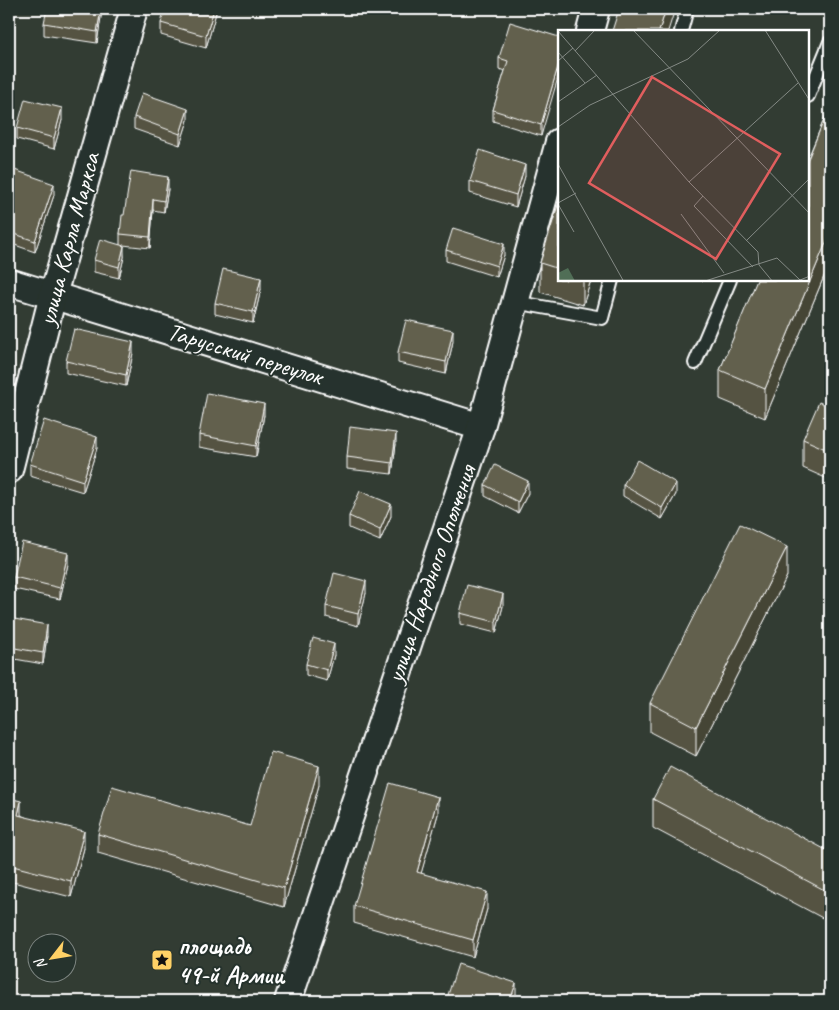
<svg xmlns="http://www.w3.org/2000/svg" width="839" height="1010" viewBox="0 0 839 1010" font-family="Caveat,sans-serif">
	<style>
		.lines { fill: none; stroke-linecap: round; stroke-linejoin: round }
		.lane-casing { stroke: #fff; stroke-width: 16 }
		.street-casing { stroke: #fff; stroke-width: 30 }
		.lane { stroke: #26332d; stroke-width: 12 }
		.street { stroke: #26332d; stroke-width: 26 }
		.wall { fill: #545342; stroke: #fff }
		.shaded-wall { fill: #454436; stroke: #fff }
		.building { fill: #62614d; stroke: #fff }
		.labels { text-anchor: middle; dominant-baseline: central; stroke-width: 4; stroke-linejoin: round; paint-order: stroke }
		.street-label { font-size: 25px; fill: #fff; stroke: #26332d }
		.poi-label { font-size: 25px; font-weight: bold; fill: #fff; stroke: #26332d; text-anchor: start }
		.inset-road { fill: none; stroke: #848a85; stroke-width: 1 }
		.view { fill: #e05e5e; fill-opacity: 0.15; stroke: #e05e5e; stroke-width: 2.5 }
		.inset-edge { fill: none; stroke: #fff; stroke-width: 2.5 }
	</style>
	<rect width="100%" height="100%" fill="#323c33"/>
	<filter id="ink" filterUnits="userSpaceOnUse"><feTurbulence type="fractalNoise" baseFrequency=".02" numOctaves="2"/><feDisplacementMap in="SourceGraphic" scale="10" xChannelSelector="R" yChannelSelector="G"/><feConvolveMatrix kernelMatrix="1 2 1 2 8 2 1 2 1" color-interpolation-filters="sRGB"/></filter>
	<g filter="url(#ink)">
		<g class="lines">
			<g class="lane-casing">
				<g id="lane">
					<path d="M681,31l6,-22"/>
					<path d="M808,96l22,-54"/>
					<path d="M515,302l87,16 10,-38"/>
					<path d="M695,363l35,-83"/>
				</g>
			</g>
			<g class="street-casing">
				<g id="street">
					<path d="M590,31l6,-22"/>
					<path d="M9,282l472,145"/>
					<path d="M9,470l44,-175 81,-286"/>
					<path d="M288,1001l193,-574 78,-285"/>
				</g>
			</g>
			<use href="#lane" class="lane"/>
			<use href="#street" class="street"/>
		</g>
		<g class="wall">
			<path d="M102,9l-5,34 -53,-8v-12z"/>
			<path d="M217,9l-11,39 -45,-13v-12z"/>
			<path d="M559,37l-18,99 -48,-15v-11l12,-39 -6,-2v-11z"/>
			<path d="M830,105v157l-65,156 -45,-19v-29z"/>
			<path d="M134,117l54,3 -8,25 -46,-16z"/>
			<path d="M62,120l-8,29 -37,-10v-11z"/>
			<path d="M9,168l45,27 -19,57 -26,-9z"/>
			<path d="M525,176l-9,31 -46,-14v-12z"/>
			<path d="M168,189l-4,23 -11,-2 -3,38 -27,-3 1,12 -5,21 -25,-6v-12l26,-15v-11l4,-19z"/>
			<path d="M559,202v78h32l-8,25 -43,-13v-29z"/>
			<path d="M446,250l58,5 -7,22 -51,-16z"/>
			<path d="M261,289l-8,34 -38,-9v-11z"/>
			<path d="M453,341l-7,33 -48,-11v-11z"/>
			<path d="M133,353l-7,33 -60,-13v-12z"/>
			<path d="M830,407v73l-27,-12v-29z"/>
			<path d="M264,415l-8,42 -57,-10v-12z"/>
			<path d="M396,444l-4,30 -45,-5v-12z"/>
			<path d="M97,448l-14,44 -53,-16v-12z"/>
			<path d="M485,485l43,8 -10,20 -33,-17z"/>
			<path d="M623,485l53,9 -14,25 -39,-23z"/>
			<path d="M349,516h42l-11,25 -31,-13z"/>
			<path d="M68,564l-8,35 -46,-10v-12z"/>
			<path d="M787,576l-91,180 -46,-24v-29z"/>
			<path d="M366,593l-8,33 -32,-9v-11z"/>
			<path d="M503,606l-7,27 -36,-9v-11z"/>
			<path d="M9,618l38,18 -4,28 -34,-6z"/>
			<path d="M334,655l-7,26 -21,-6v-11z"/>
			<path d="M319,785l-35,122 -186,-54v-19l152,-8z"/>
			<path d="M9,798l12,17 63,33 -13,49 -62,-16z"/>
			<path d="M653,799l177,53v70l-177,-94z"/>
			<path d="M438,814l-17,59 66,36 -14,48 -119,-34v-17z"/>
		</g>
		<g class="shaded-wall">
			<path d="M101,9h1v2l-5,32v-11z"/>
			<path d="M214,9h3l-11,39v-12z"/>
			<path d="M666,9h9l-7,22h-9z"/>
			<path d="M559,63v11l-18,62v-11z"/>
			<path d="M62,108v12l-8,29v-11z"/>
			<path d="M188,109v11l-8,25v-11z"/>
			<path d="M525,165v11l-9,31v-12z"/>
			<path d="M168,177v12l-4,23v-11z"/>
			<path d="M54,184v11l-19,57v-11z"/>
			<path d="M153,199v11l-3,38v-11z"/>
			<path d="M830,233v29l-65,156v-29z"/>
			<path d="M504,244v11l-7,22v-11z"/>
			<path d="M124,246v11l-5,21v-11z"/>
			<path d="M261,278v11l-8,34v-11z"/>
			<path d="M583,280h8l-8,25z"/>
			<path d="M453,330v11l-7,33v-12z"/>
			<path d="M133,342v11l-7,33v-11z"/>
			<path d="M264,404v11l-8,42v-11z"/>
			<path d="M396,433v11l-4,30v-11z"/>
			<path d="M97,437v11l-14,44v-11z"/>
			<path d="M528,481v12l-10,20v-11z"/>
			<path d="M676,483v11l-14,25v-11z"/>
			<path d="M391,504v12l-11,25v-11z"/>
			<path d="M787,547v29l-91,180v-29z"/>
			<path d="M68,553v11l-8,35v-11z"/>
			<path d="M366,581v12l-8,33v-12z"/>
			<path d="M503,594v12l-7,27v-11z"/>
			<path d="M47,625v11l-4,28v-11z"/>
			<path d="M334,644v11l-7,26v-11z"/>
			<path d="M319,766v19l-35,122v-19z"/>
			<path d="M438,797v17l-21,74v-16z"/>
			<path d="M21,801v17l-3,-3z"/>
			<path d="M84,831v17l-13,49v-16z"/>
			<path d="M487,892v17l-14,48v-17z"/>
			<path d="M516,983v18h-6z"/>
		</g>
		<g class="building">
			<path d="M47,9h54l-4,23 -53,-9z"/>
			<path d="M165,9h49l-8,27 -45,-13z"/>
			<path d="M619,9h47l-7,22h-47z"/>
			<path d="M510,22l49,15v26l-18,62 -48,-15 15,-49 -9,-3z"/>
			<path d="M142,93l46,16 -8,25 -46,-17z"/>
			<path d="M25,99l37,9 -8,30 -37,-10z"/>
			<path d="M830,105v128l-65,156 -45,-19 37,-90h51v-121z"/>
			<path d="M480,150l45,15 -9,30 -46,-14z"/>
			<path d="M9,168l45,16 -19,57 -26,-9z"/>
			<path d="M131,171l37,6 -4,24 -11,-2 -3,38 -30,-3 2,-19h2z"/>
			<path d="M559,202v67l-19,-6z"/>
			<path d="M453,228l51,16 -7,22 -51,-16z"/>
			<path d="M100,239l24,7 -5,21 -25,-7z"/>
			<path d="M223,269l38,9 -8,34 -38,-9z"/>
			<path d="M406,320l47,10 -7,32 -48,-10z"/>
			<path d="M74,329l59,13 -7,33 -60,-14z"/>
			<path d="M207,393l57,11 -8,42 -57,-11z"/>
			<path d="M819,402l11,5v44l-27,-12z"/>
			<path d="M44,420l53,17 -14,44 -53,-17z"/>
			<path d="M350,427l46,6 -4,30 -45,-6z"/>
			<path d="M637,460l39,23 -14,25 -39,-23z"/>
			<path d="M495,465l33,16 -10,21 -33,-17z"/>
			<path d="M360,491l31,13 -11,26 -31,-14z"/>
			<path d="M740,524l47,23 -91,180 -46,-24z"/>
			<path d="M22,542l46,11 -8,35 -46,-11z"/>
			<path d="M334,573l32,8 -8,33 -32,-8z"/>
			<path d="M467,585l36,9 -7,28 -36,-9z"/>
			<path d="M9,618l38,7 -4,28 -34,-6z"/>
			<path d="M313,638l21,6 -7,26 -21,-6z"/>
			<path d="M271,752l48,14 -35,122 -186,-54 14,-48 138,40z"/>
			<path d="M670,767l160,85v41l-177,-94z"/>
			<path d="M390,783l48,14 -21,75 70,20 -14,48 -119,-34z"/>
			<path d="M9,798l12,3 -3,14 66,16 -13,50 -62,-16z"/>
			<path d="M458,964l58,19 -6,18h-64z"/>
		</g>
	</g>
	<defs>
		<g id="sight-square" transform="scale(1.125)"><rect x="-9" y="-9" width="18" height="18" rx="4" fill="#ffd166" stroke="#26332d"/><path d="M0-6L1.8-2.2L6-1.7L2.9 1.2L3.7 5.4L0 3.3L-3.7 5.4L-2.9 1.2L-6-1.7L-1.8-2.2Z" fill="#111"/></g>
	</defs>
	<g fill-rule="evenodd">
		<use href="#sight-square" x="162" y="960"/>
	</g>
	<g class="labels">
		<g class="street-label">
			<text transform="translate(69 239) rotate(-75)">улица Карла Маркса</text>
			<text transform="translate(245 354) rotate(17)">Тарусский переулок</text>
			<text transform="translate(431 574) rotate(-71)">улица Народного Ополчения</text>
		</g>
		<g class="poi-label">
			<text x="178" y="946">площадь<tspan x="178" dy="29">49-й Армии</tspan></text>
		</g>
	</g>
	<g transform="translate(558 30)">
		<rect width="251" height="251" fill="#323c33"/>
		<path d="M10,238l7,13h-17v-8z" fill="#506e56"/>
		<path class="inset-road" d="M75,0l177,184M207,0l45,71M0,1l131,151 69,70 1,13 14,17M17,21l20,-21M0,22l27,31M0,31l15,-13M0,72l39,-27M0,97l32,-22 98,-46 32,-29M0,134l66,118M131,152l109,-99M145,166l-9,10 59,61M0,173l18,-10M0,174l16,28M123,184l43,59M188,211l64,-63M144,252l75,-24 23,22 10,-4"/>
		<path class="view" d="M94,47l128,77 -64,105 -127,-76z"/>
		<rect width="251" height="251" class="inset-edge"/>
	</g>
	<rect width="839" height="1010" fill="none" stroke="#26332d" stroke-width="30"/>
	<rect x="15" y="15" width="809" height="980" fill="none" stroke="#fff" stroke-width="2" filter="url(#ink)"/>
	<g transform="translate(52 958) rotate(239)"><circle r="24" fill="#26332d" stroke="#7d8581"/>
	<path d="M0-4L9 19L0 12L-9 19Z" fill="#ffd166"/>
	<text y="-8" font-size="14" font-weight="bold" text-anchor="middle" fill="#ffffff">N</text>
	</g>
</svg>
